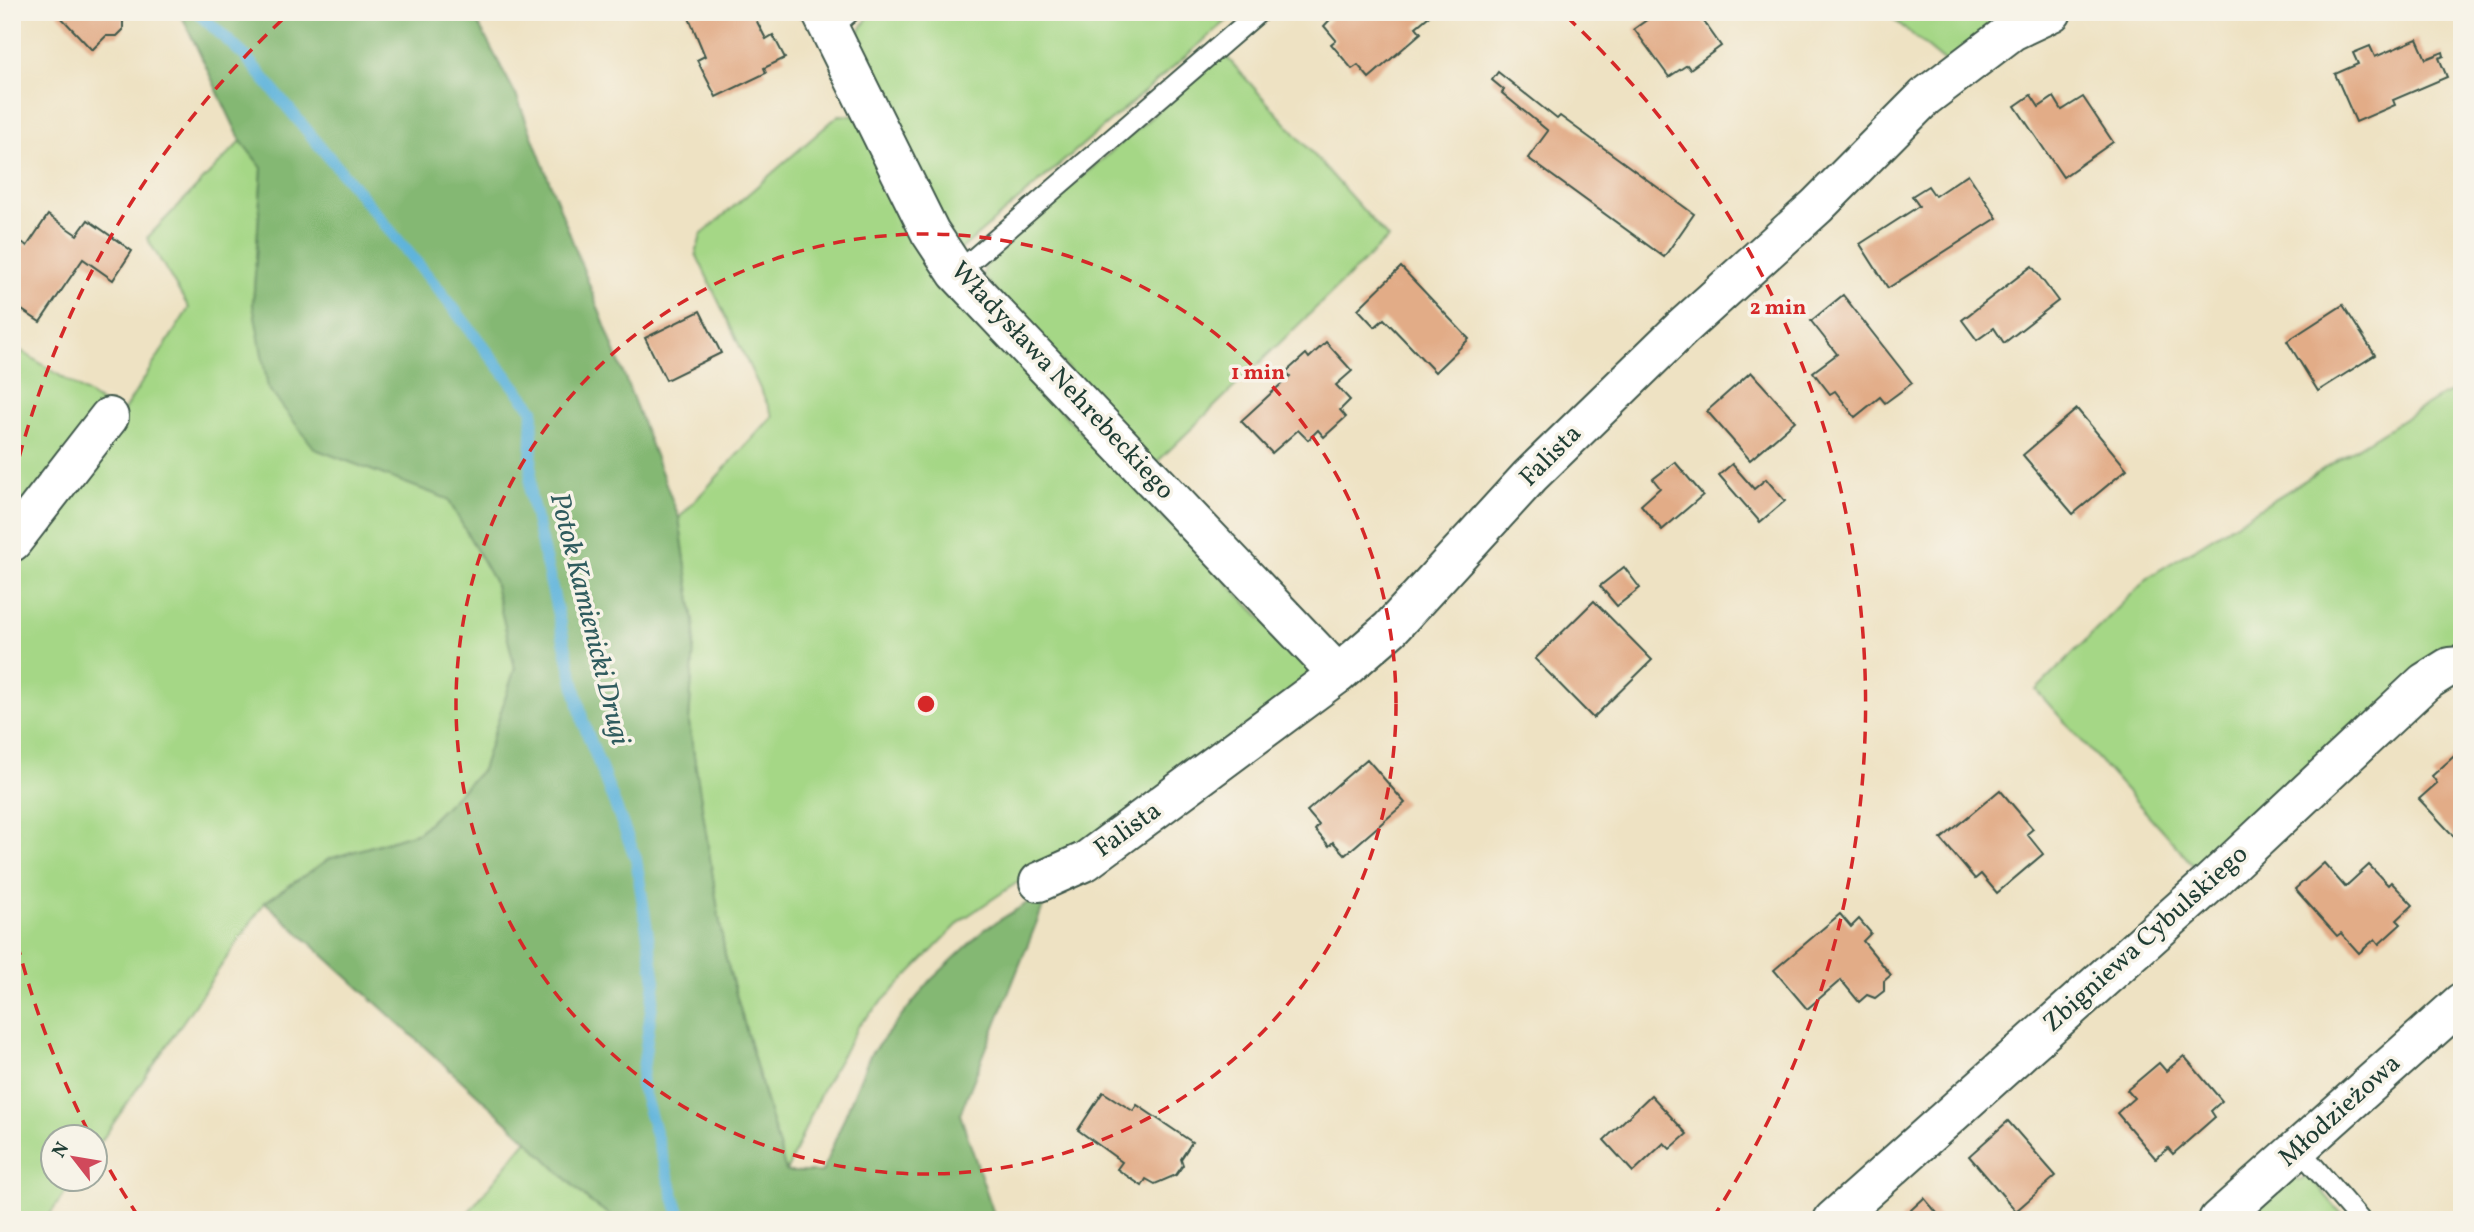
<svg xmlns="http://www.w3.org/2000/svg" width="2474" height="1232" viewBox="0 0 2474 1232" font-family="Vollkorn,serif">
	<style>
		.green { fill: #a5d786; stroke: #628a5d; stroke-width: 2 }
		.forest { fill: #84b873; stroke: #527a54; stroke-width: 2 }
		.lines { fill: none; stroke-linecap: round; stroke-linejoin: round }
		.stream { stroke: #5eb4db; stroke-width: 12 }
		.building { fill: #e2ac87 }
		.service-casing { stroke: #3e5649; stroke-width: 23 }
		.minor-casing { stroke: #3e5649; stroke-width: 42 }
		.service { stroke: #fff; stroke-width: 19 }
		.minor { stroke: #fff; stroke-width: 38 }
		.ring { fill: none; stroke: #d62828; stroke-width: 3.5; stroke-dasharray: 12 9 }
		.labels { text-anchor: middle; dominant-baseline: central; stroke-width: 7; stroke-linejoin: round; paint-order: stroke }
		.street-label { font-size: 26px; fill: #1f3d34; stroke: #f7f3e8 }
		.water-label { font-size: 28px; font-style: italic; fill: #2f5b5e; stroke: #f7f3e8 }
		.centre { fill: #d62828; stroke: #f7f3e8; stroke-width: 3.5 }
		.ring-label { font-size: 21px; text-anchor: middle; font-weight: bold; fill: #d62828; stroke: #f7f3e8; stroke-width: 7; stroke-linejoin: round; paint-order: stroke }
	</style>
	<rect width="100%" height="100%" fill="#f7f3e8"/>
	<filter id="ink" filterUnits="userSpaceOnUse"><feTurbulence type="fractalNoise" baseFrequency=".0143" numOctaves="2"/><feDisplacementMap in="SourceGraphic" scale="14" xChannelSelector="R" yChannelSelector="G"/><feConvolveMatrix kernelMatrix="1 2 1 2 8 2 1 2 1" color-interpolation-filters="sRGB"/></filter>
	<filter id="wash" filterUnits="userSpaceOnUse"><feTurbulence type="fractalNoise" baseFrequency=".00686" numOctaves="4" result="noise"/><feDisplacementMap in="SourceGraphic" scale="28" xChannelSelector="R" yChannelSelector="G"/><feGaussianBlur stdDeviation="1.57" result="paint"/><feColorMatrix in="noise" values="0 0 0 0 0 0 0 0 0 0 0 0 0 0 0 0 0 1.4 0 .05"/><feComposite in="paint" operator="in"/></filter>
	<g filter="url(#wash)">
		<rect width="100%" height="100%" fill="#eee2c3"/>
		<g class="green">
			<path d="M871,12h366l-278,239 -101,-200 1,-19z"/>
			<path d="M1885,12h139l-76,52z"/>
			<path d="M1224,54l164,184 -233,226 -172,-188 4,-17z"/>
			<path d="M839,115l17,1 91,170 138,151 226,232 -4,13 -237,174 -43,20 -64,43 -104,106 -36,63 -37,84 -61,-217 -36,-232 6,-94 -16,-111 94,-102 -77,-162 5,-19z"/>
			<path d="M241,141l21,27 -9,137 62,144 133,50 46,82 21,87 -33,102 -63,62 -90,27 -64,43 -170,248 -1,-12h-42v42h22l-28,40h-34v-663l109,-142 68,-107 -42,-70z"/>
			<path d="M12,345l95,61 -95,124z"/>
			<path d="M2462,388v268l-258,221 -168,-187 114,-114 293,-181z"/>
			<path d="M527,1140l62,61 29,19h-156z"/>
			<path d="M2286,1172l13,9 10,-5 38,44h-113z"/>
		</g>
		<path class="forest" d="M180,12h292l45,85 162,421 16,111 -6,94 36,232 61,217h36l48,-117 61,-75 54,-51 65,-40 -90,225 36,106h-378l-29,-19 -62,-61 -262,-238 64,-43 90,-27 63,-62 33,-102 -21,-87 -46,-82 -133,-50 -47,-61 -15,-83 9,-137 -21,-27z"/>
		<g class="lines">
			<path class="stream" d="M197,12l49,45 190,229 97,124 -3,84 53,228 53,137 19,122 -14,103 40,136"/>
		</g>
		<g id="blocks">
			<g class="building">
				<path d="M60,12h71l-8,8v10l-6,6h-11l-14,14 -34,-36z"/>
				<path d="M752,12l14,27 7,-4 12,23 -21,10 2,5 -50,24 -19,-37 8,-4 -18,-43z"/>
				<path d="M1337,12h97l-18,15 5,6 -52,45 -11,-13 -6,4 -21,-25 5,-4 -12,-14z"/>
				<path d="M1658,12h39l24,34 -31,23 -3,-4 -18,12 -35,-48z"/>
				<path d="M2417,39l9,20 17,-7 1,4 -5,2 8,19 -54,23 2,5 -39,17 -21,-48 23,-10 -5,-11 17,-7 5,11z"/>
				<path d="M1498,72l59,47 3,-3 134,98 -30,43 -136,-99 20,-27 -46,-38 2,-3 -12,-10z"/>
				<path d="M2031,95l8,12 15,-10 8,13 21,-13 30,45 -50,35 -48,-71z"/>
				<path d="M1968,174l29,44 -109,70 -28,-44 59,-38 -7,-10 16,-10 7,10z"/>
				<path d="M48,215l29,20 11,-15 44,31 -19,29 -30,-21 -43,63 -27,-18 4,-5 -5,-3v-38l11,-15 4,3z"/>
				<path d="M2032,266l26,35 -54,42 -10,-15 -17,12 -15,-20z"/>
				<path d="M1401,267l68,72 -34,33 -51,-53 -9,8 -17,-18z"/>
				<path d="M1843,295l69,88 -27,20 -5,-6 -25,20 -20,-26 -5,3 -17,-22 24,-18 -26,-33z"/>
				<path d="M2343,305l32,50 -57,36 -31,-50z"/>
				<path d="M700,311l21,42 -55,27 -21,-42z"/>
				<path d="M1326,342l26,29 -16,14 14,15 -10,10 6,7 -22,20 -6,-7 -10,10 -10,-10 -26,23 -31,-32 49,-45 -4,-4 20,-18 3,4z"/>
				<path d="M1751,372l44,49 -45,39 -43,-49z"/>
				<path d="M2077,409l50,60 -54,45 -50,-59z"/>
				<path d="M1675,462l28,33 -41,35 -21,-25 19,-17 -7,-9z"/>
				<path d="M1732,464l22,25 12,-10 19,22 -25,21 -41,-47z"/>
				<path d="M1624,567l16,21 -23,18 -17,-20z"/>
				<path d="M1594,601l58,59 -59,58 -58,-59z"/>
				<path d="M2462,749v93l-2,1 -41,-44 18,-16 -5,-7z"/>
				<path d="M1367,759l38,44 -60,52 -12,-13 -4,4 -14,-16 4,-5 -12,-14z"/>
				<path d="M2000,790l33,39 -6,5 16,20 -46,39 -16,-19 -6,5 -34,-40z"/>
				<path d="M2324,863l21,24 24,-22 19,20 3,-3 22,23 -16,15 4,4 -22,20 -4,-5 -16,14 -18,-20 -4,3 -42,-47z"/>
				<path d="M1840,914l11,13 8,-8 12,14 -8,8 28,34 -7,6v10l-9,7 -8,-3 -8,7 -18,-22 -34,29 -33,-39z"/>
				<path d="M2184,1056l38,45 -11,10 4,6 -42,37 -5,-6 -12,11 -39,-46 17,-15 -7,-8 32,-27 7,8z"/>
				<path d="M1103,1092l30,19 4,-6 55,37 -11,17 2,6 -7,10 -21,9 -9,-5 -4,7 -25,-17 5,-7 -44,-32z"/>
				<path d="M1651,1095l36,39 -17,15 -6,-6 -31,29 -29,-32z"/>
				<path d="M2008,1121l48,55 -40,35 -47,-55z"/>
				<path d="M1924,1198l19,22h-43z"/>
			</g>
		</g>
	</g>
	<g filter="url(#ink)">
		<use href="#blocks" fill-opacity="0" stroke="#3e5649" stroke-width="2"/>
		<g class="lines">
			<g class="service-casing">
				<g id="service">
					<path d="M830,29l20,-17"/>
					<path d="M957,273l302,-261"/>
					<path d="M2298,1148l62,72"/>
				</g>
			</g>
			<g class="minor-casing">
				<g id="minor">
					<path d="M821,12l109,220 27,41 381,401"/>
					<path d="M12,542l97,-125"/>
					<path d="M1039,882l47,-21 252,-187 52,-45 140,-153 151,-147 136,-123 108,-109 87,-66 40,-19"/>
					<path d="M1833,1220l375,-335 217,-203 24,-15 13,-1"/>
					<path d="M2218,1220l244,-218"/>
				</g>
			</g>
			<use href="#service" class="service"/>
			<use href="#minor" class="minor"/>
		</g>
	</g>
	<g class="ring">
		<circle cx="926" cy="704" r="470"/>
		<path d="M138 1216A940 940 0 0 1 96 1145M88 1131A940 940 0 0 1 14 931M14 477A940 940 0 0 1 285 17M1567 17A940 940 0 0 1 1714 1216"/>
	</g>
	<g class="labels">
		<g class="street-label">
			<text transform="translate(1062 381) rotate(47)">Władysława Nehrebeckiego</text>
			<text transform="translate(1551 456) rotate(-45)">Falista</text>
			<text transform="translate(1128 830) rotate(-36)">Falista</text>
			<text transform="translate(2146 939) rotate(-42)">Zbigniewa Cybulskiego</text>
			<text transform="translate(2340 1111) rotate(-42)">Młodzieżowa</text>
		</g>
		<g class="water-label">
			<text transform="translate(589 619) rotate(76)">Potok Kamienicki Drugi</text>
		</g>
	</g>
	<circle cx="926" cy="704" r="10" class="centre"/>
	<g class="ring-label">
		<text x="1778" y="314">2 min</text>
		<text x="1258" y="379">1 min</text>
	</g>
	<rect width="2474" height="1232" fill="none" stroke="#f7f3e8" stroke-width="42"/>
	<g transform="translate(74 1158) rotate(301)"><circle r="33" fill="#f7f3e8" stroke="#a1aaa0" stroke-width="2"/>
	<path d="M0-5L12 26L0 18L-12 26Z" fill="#d1495b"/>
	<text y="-10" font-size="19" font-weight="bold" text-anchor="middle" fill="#1f3d34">N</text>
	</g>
</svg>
